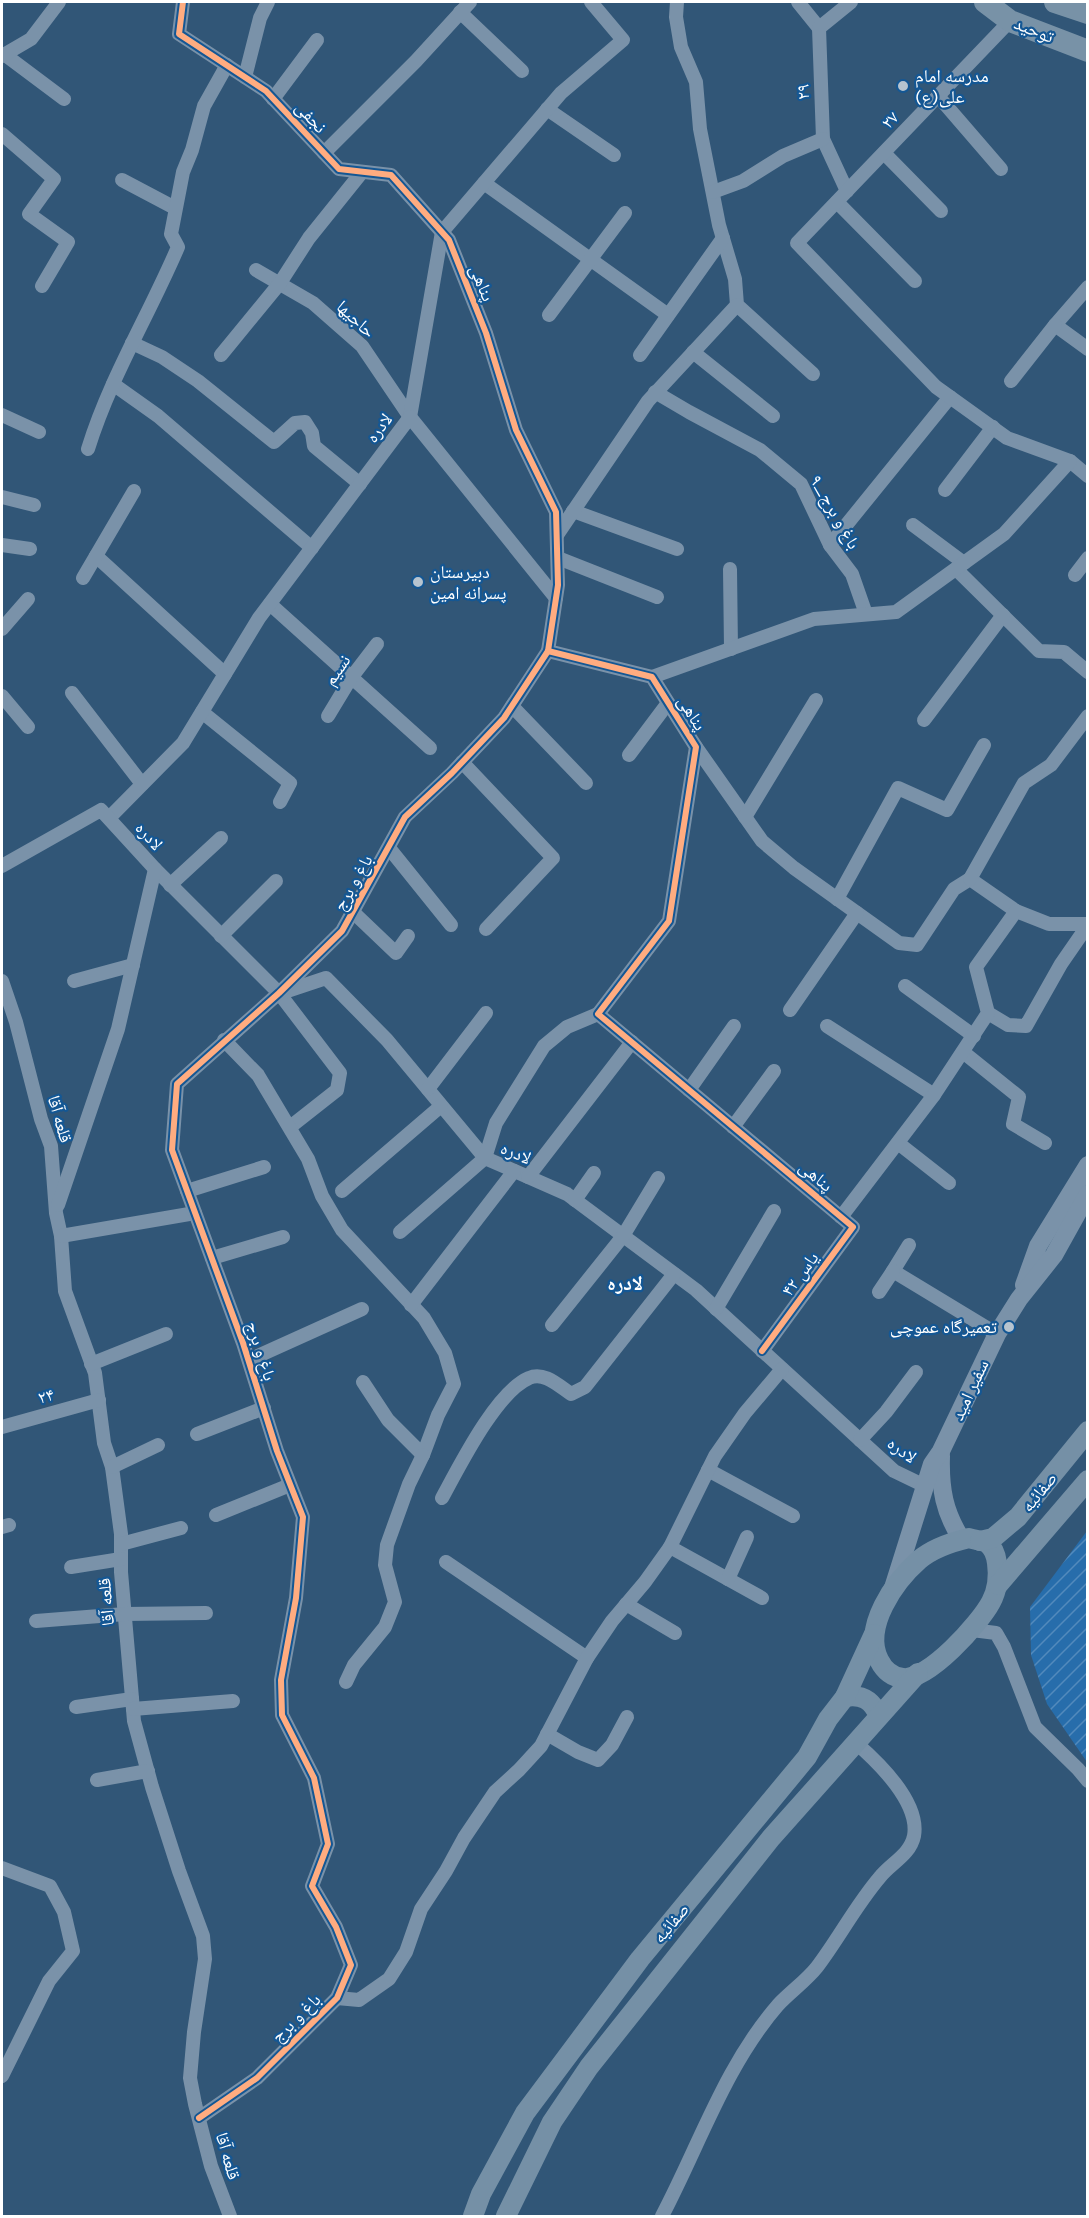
<svg xmlns="http://www.w3.org/2000/svg" width="1089" height="2218" viewBox="0 0 1089 2218" font-family="Karla,'Noto Naskh Arabic',sans-serif">
	<style>
		.garden { fill: url(#garden-furrows) }
		.lines { fill: none; stroke-linecap: round; stroke-linejoin: round }
		.minor { stroke: #7a92a9; stroke-width: 14 }
		.tertiary { stroke: #7a92a9; stroke-width: 18 }
		.secondary { stroke: #7590a6; stroke-width: 20 }
		.primary { stroke: #7892a7; stroke-width: 22 }
		.cycleway-casing { stroke: #145794; stroke-width: 10 }
		.cycleway { stroke: #ffac80; stroke-width: 6 }
		.poi-dot { fill: #b7c4cf; stroke: #145794; stroke-width: 2 }
		.labels { text-anchor: middle; dominant-baseline: central; stroke-width: 4.5; stroke-linejoin: round; paint-order: stroke }
		.street-label { font-size: 18px; fill: #fff; stroke: #145794 }
		.poi-label { font-size: 18px; fill: #fff; stroke: #145794; text-anchor: start }
		.neighbourhood-label { font-size: 20px; font-weight: bold; fill: #fff; stroke: #145794 }
	</style>
	<defs>
		<pattern id="garden-furrows" width="10" height="10" patternUnits="userSpaceOnUse" patternTransform="scale(1.5)"><rect width="10" height="10" fill="#276dab"/><path d="M-1 1l2-2M0 10L10 0M9 11l2-2" fill="none" stroke="#528abc"/></pattern>
	</defs>
	<rect width="100%" height="100%" fill="#315677"/>
	<path class="garden" d="M1087,1531v231l-40,-58 -16,-49 -1,-48z"/>
	<g class="lines">
		<g class="minor">
			<path d="M183,2l-4,32 87,57 73,78 52,6 58,65 37,93 30,97 40,82 2,73 -10,66 104,26 44,70 -27,174 -71,93 255,213 -91,124"/>
			<path d="M677,2l-1,15 5,30 15,35 4,47 19,96 16,54 2,26 76,69"/>
			<path d="M798,2l21,26"/>
			<path d="M460,12l62,59"/>
			<path d="M4,54l60,45"/>
			<path d="M2,56l29,-17 28,-37"/>
			<path d="M245,77l15,-59 8,-16"/>
			<path d="M938,96l63,73"/>
			<path d="M273,99l44,-59"/>
			<path d="M547,109l67,46"/>
			<path d="M2,134l52,45 -25,35 39,28 -26,44"/>
			<path d="M324,153l92,-92 54,-59"/>
			<path d="M884,153l57,58"/>
			<path d="M122,180l53,28"/>
			<path d="M484,183l184,132"/>
			<path d="M847,191l-24,-52 -4,-111 32,-26"/>
			<path d="M713,192l30,-11 40,-25 40,-17"/>
			<path d="M837,202l78,79"/>
			<path d="M442,232l119,-139 62,-53 -32,-38"/>
			<path d="M256,270l57,33 49,43 48,71"/>
			<path d="M1088,287l-33,38 33,24"/>
			<path d="M549,315l76,-102"/>
			<path d="M132,343l30,14 36,24 76,61 21,-19 10,-1 7,11 2,13 46,38"/>
			<path d="M693,352l80,64"/>
			<path d="M221,355l59,-72 29,-45 53,-66"/>
			<path d="M640,355l83,-117"/>
			<path d="M1011,381l44,-56"/>
			<path d="M113,384l45,32 154,132"/>
			<path d="M655,392l34,20 71,38 41,34 29,61 22,29 14,40"/>
			<path d="M2,415l37,17"/>
			<path d="M410,417l32,-185"/>
			<path d="M88,449c22,-71 61,-134 90,-202l-7,-13 12,-62 9,-22 12,-44 23,-41"/>
			<path d="M1070,461l18,15"/>
			<path d="M945,490l48,-63"/>
			<path d="M2,497l32,8"/>
			<path d="M573,511l104,38"/>
			<path d="M913,525l51,38"/>
			<path d="M557,535l91,-134 89,-96"/>
			<path d="M2,545l28,4"/>
			<path d="M830,545l120,-148"/>
			<path d="M96,556l129,118"/>
			<path d="M558,558l99,39"/>
			<path d="M730,569l1,80"/>
			<path d="M956,569l83,82 25,1 24,20"/>
			<path d="M1075,575l13,-17"/>
			<path d="M83,578l51,-87"/>
			<path d="M270,604l160,144"/>
			<path d="M2,629l26,-30"/>
			<path d="M652,677l162,-58 82,-7 108,-78 66,-73 -63,-23 -71,-51 -139,-144 213,-222"/>
			<path d="M72,693l70,91"/>
			<path d="M2,696l26,31"/>
			<path d="M512,706l74,77"/>
			<path d="M202,712l88,71 -10,19"/>
			<path d="M328,716l23,-38 26,-34"/>
			<path d="M924,720l79,-105"/>
			<path d="M696,747l66,94 32,27 105,75 18,2 37,-56 16,-10 46,32"/>
			<path d="M629,755l39,-52"/>
			<path d="M462,762l91,96 -67,71"/>
			<path d="M745,817l71,-117"/>
			<path d="M109,818l74,-75 76,-125 151,-201 146,181"/>
			<path d="M389,848l62,77"/>
			<path d="M2,866l99,-56 54,59 124,124 61,80 -3,17 -47,37"/>
			<path d="M970,879l54,-96 27,-18 37,-49"/>
			<path d="M170,885l51,-47"/>
			<path d="M837,899l61,-111 49,22 37,-65"/>
			<path d="M353,912l43,41 12,-17"/>
			<path d="M221,936l55,-55"/>
			<path d="M2,981l14,41 25,97 10,27 5,67 5,23 4,55 30,82 9,70 8,24 9,67v38l13,149 18,66 27,84 24,65 2,23 -11,73 -4,46 5,26 16,62 19,50"/>
			<path d="M74,981l59,-16"/>
			<path d="M905,986l69,50"/>
			<path d="M284,992l42,-14 61,62 98,118 82,36 129,96 198,181 31,15"/>
			<path d="M790,1010l67,-97"/>
			<path d="M988,1013l20,12 18,1 35,-62 27,-39"/>
			<path d="M827,1026l107,69"/>
			<path d="M224,1040l34,35 50,84 14,37 20,34 82,88 21,35 9,31 -16,31 -15,40 -35,-35 -25,-38"/>
			<path d="M963,1052l56,45 -6,27 32,19"/>
			<path d="M428,1089l58,-76"/>
			<path d="M689,1090l45,-64"/>
			<path d="M733,1127l41,-56"/>
			<path d="M898,1143l51,40"/>
			<path d="M528,1177l104,-135"/>
			<path d="M187,1191l77,-24"/>
			<path d="M342,1191l99,-85"/>
			<path d="M575,1200l19,-27"/>
			<path d="M58,1205l60,-176 37,-160"/>
			<path d="M841,1217l93,-122 54,-82 -12,-46 40,-56 33,13h39"/>
			<path d="M400,1232l85,-74 11,-35 48,-77 23,-19 31,-13"/>
			<path d="M61,1236l134,-23"/>
			<path d="M909,1245l-16,26 104,63"/>
			<path d="M212,1258l71,-21"/>
			<path d="M879,1292l14,-21"/>
			<path d="M411,1305l103,-134"/>
			<path d="M716,1309l58,-98"/>
			<path d="M552,1325l71,-89 35,-58"/>
			<path d="M249,1360l113,-51"/>
			<path d="M91,1364l75,-30"/>
			<path d="M2,1427l97,-27"/>
			<path d="M197,1434l67,-26"/>
			<path d="M860,1440l26,-28 30,-40"/>
			<path d="M112,1467l46,-22"/>
			<path d="M708,1470l85,46"/>
			<path d="M442,1498c17,-31 54,-106 87,-120 15,-7 30,8 42,16l14,-7 89,-113"/>
			<path d="M216,1515l74,-30"/>
			<path d="M2,1527l7,-2"/>
			<path d="M121,1544l60,-16"/>
			<path d="M670,1547l92,51"/>
			<path d="M446,1562l141,96"/>
			<path d="M71,1567l50,-8"/>
			<path d="M728,1579l19,-42"/>
			<path d="M626,1604l49,29"/>
			<path d="M36,1621l89,-7 81,-1"/>
			<path d="M972,1630l24,3 8,14 31,80 43,42 10,12"/>
			<path d="M346,1682l8,-17 31,-38 10,-25 -10,-37 2,-20 22,-61 14,-29"/>
			<path d="M76,1707l56,-8"/>
			<path d="M133,1709l100,-8"/>
			<path d="M547,1734l31,18 20,8 14,-15 15,-28"/>
			<path d="M97,1780l51,-9"/>
			<path d="M2,1868l48,18 14,26 9,39 -24,30 -47,95"/>
			<path d="M337,1998l22,2 30,-21 17,-27 15,-43 25,-38 18,-33 31,-46 24,-22 22,-24 46,-88 25,-37 33,-39 25,-35 45,-91 30,-43 37,-44"/>
			<path d="M199,2118l58,-40 80,-80 14,-33 -15,-38 -24,-41 16,-42 -14,-66 -32,-63 -1,-35 15,-82 7,-81 -26,-66 -34,-108 -71,-193 5,-66 102,-91 63,-62 63,-114 47,-44 52,-55 44,-67"/>
			<path d="M662,2216c37,-70 63,-150 116,-211 12,-13 28,-24 39,-38 22,-29 39,-62 63,-90 11,-14 30,-22 34,-41 6,-33 -35,-73 -58,-93"/>
		</g>
		<g class="tertiary">
			<path d="M1024,1285l14,-39 50,-81"/>
			<path d="M941,1456c-1,33 3,56 21,84"/>
			<path d="M893,1588l39,-124 9,-13 56,-117 22,-35 35,-44 34,-61"/>
		</g>
		<g class="secondary">
			<path d="M969,1538c5,2 13,2 18,5 7,5 9,12 10,20 2,14 1,26 -6,39 -11,21 -63,79 -88,76 -12,-1 -19,-8 -24,-18 -17,-33 16,-79 40,-100 14,-12 33,-18 50,-22z"/>
			<path d="M980,1541l13,-3 25,-21 70,-86"/>
			<path d="M998,1585l90,-105"/>
			<path d="M845,1697c17,-3 27,3 34,19"/>
			<path d="M473,2216l8,-22 44,-81 115,-154 167,-202 21,-38 17,-22 29,-63"/>
			<path d="M506,2216l46,-94 37,-55 182,-229 147,-165"/>
		</g>
		<g class="primary">
			<path d="M985,2l25,19 78,30"/>
			<path d="M1055,2l33,11"/>
		</g>
		<g class="cycleway-casing">
			<g id="cycleway">
				<path d="M183,2l-4,32 87,57 73,78 52,6 58,65 37,93 30,97 40,82 2,73 -10,66 104,26 44,70 -27,174 -71,93 255,213 -91,124"/>
				<path d="M199,2118l58,-40 80,-80 14,-33 -15,-38 -24,-41 16,-42 -14,-66 -32,-63 -1,-35 15,-82 7,-81 -26,-66 -34,-108 -71,-193 5,-66 102,-91 63,-62 63,-114 47,-44 52,-55 44,-67"/>
			</g>
		</g>
		<use href="#cycleway" class="cycleway"/>
	</g>
	<g class="poi-dot">
		<circle cx="903" cy="86" r="6"/>
		<circle cx="418" cy="582" r="6"/>
		<circle cx="1009" cy="1327" r="6"/>
	</g>
	<g class="labels">
		<g class="street-label">
			<text transform="translate(1034 30) rotate(22)">توحید</text>
			<text transform="translate(803 92) rotate(-92)">۲۹</text>
			<text transform="translate(311 117) rotate(47)">نجفی</text>
			<text transform="translate(890 120) rotate(-46)">۲۷</text>
			<text transform="translate(482 283) rotate(68)">پناهی</text>
			<text transform="translate(356 319) rotate(43)">حاجیها</text>
			<text transform="translate(379 428) rotate(-53)">لادره</text>
			<text transform="translate(835 512) rotate(60)">۹_باغ و برج</text>
			<text transform="translate(337 670) rotate(-55)">نسیم</text>
			<text transform="translate(692 713) rotate(58)">پناهی</text>
			<text transform="translate(149 836) rotate(48)">لادره</text>
			<text transform="translate(353 883) rotate(-61)">باغ و برج</text>
			<text transform="translate(60 1119) rotate(74)">قلعه آقا</text>
			<text transform="translate(516 1153) rotate(23)">لادره</text>
			<text transform="translate(816 1176) rotate(40)">پناهی</text>
			<text transform="translate(800 1274) rotate(-54)">یاس ۴۲</text>
			<text transform="translate(261 1351) rotate(72)">باغ و برج</text>
			<text transform="translate(970 1390) rotate(-65)">سفیر امید</text>
			<text transform="translate(46 1396) rotate(-15)">۲۴</text>
			<text transform="translate(902 1450) rotate(36)">لادره</text>
			<text transform="translate(1039 1492) rotate(-51)">صفائیه</text>
			<text transform="translate(106 1602) rotate(-95)">قلعه آقا</text>
			<text transform="translate(671 1923) rotate(-50)">صفائیه</text>
			<text transform="translate(296 2018) rotate(-45)">باغ و برج</text>
			<text transform="translate(228 2156) rotate(74)">قلعه آقا</text>
		</g>
		<g class="poi-label">
			<text x="915" y="76">مدرسه امام<tspan x="915" dy="21">علی(ع)</tspan></text>
			<text x="430" y="572">دبیرستان<tspan x="430" dy="21">پسرانه امین</tspan></text>
			<text x="997" y="1327" text-anchor="end">تعمیرگاه عموچی</text>
		</g>
		<g class="neighbourhood-label">
			<text x="625" y="1283">لادره</text>
		</g>
	</g>
	<rect width="1089" height="2218" fill="none" stroke="#ffffff" stroke-width="6"/>
</svg>
